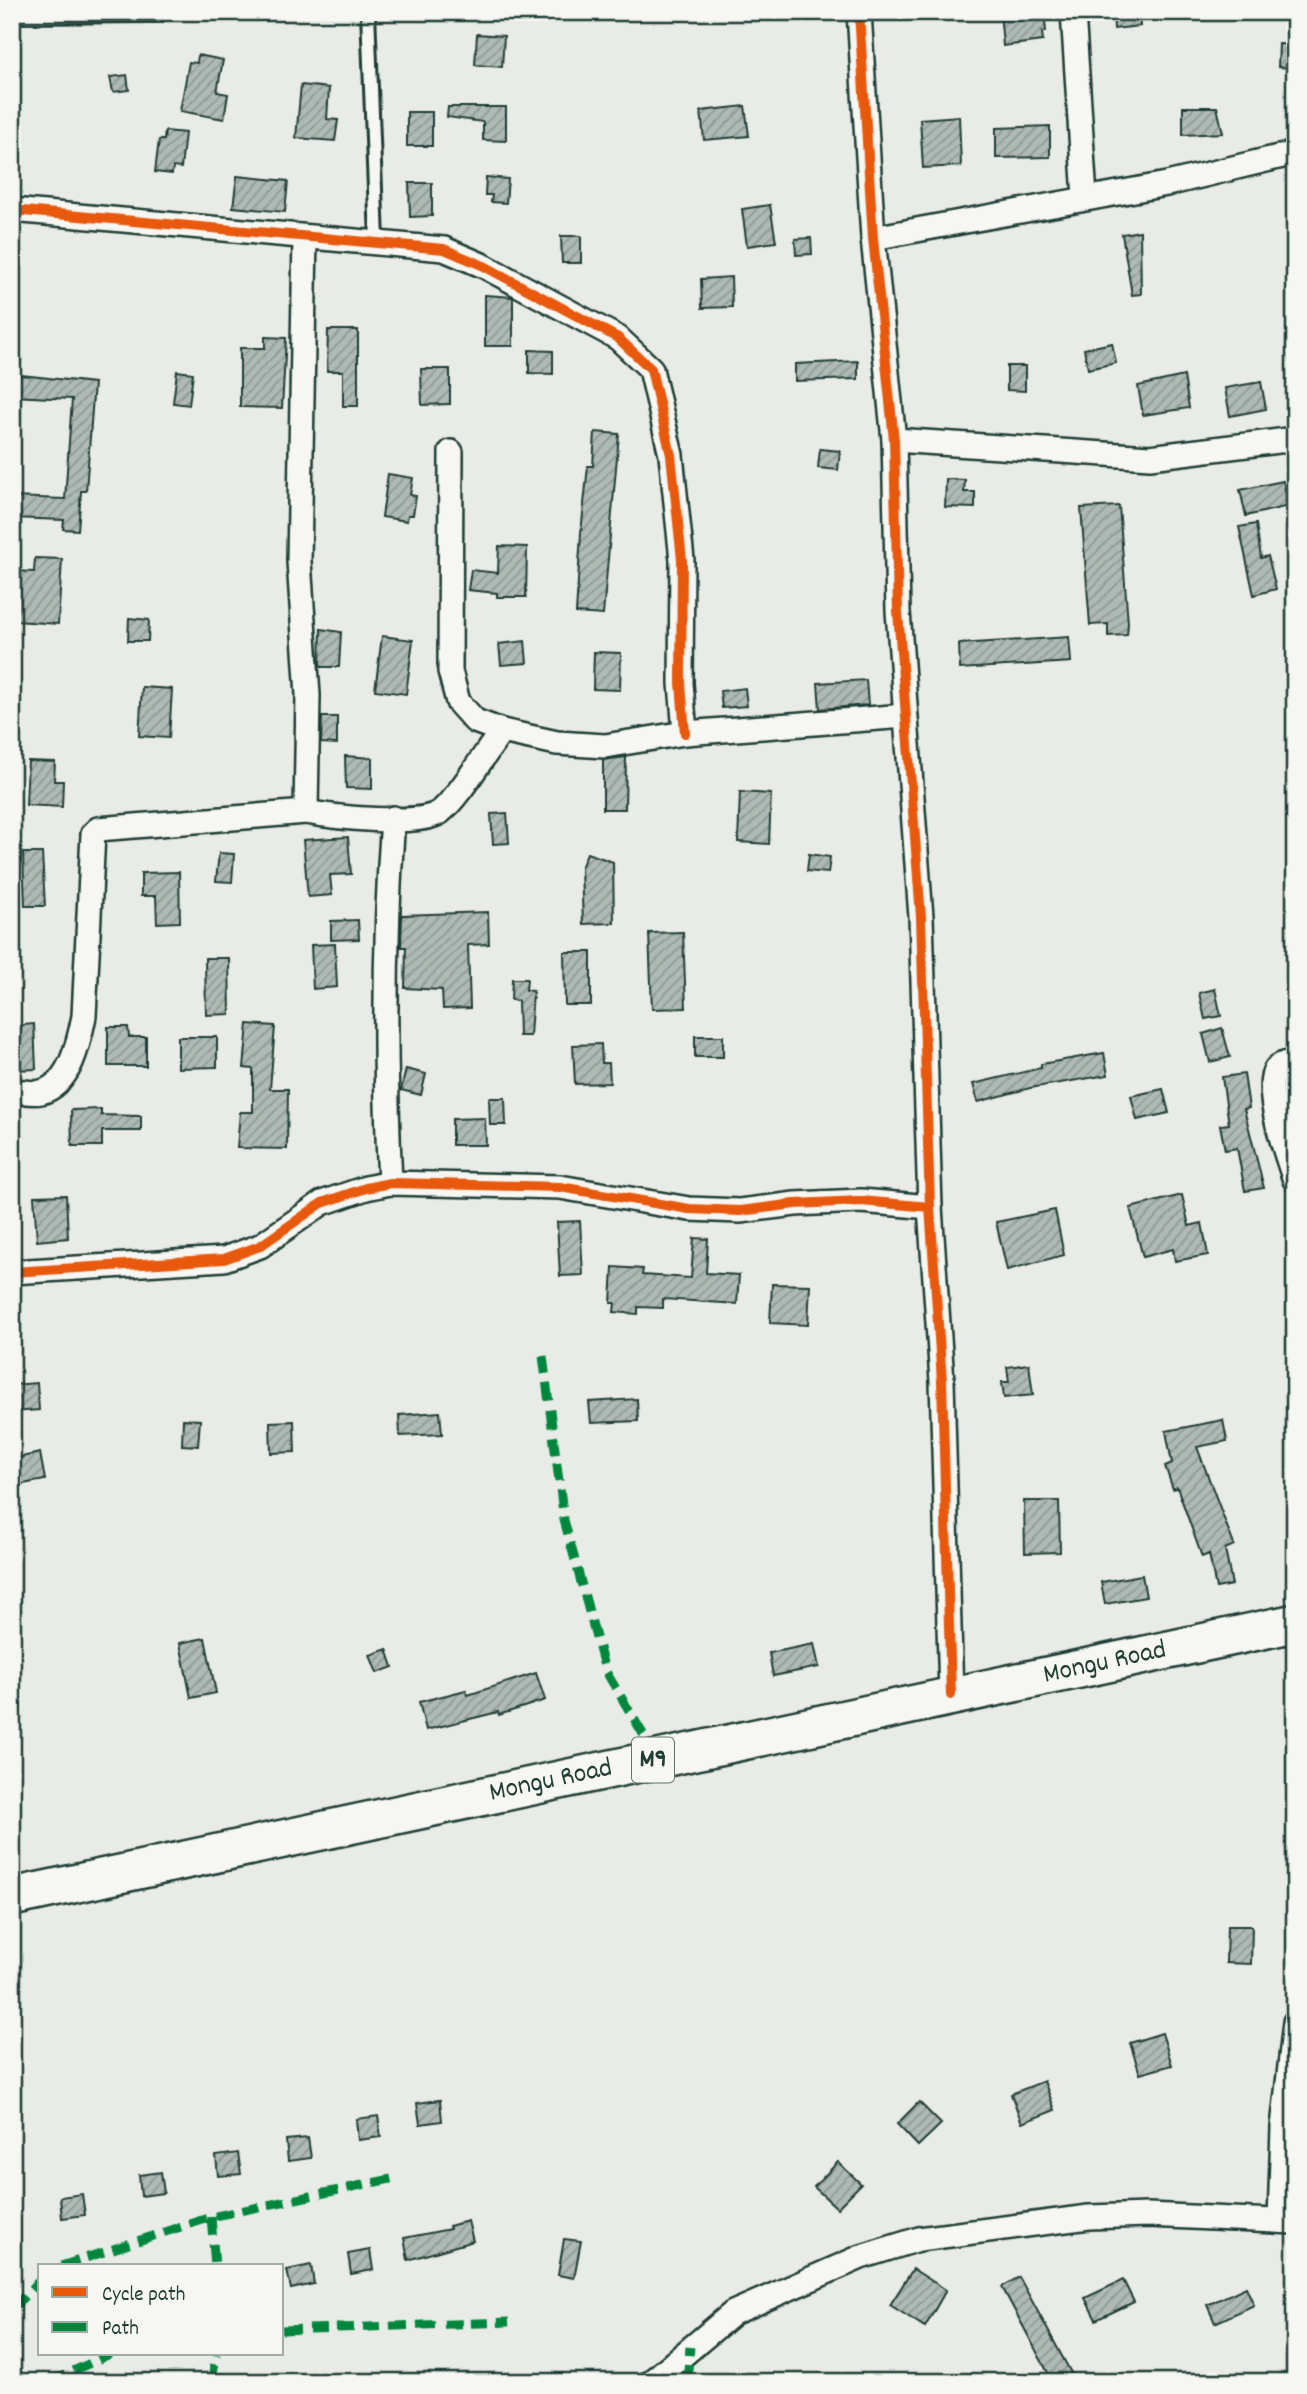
<svg xmlns="http://www.w3.org/2000/svg" width="1307" height="2394" viewBox="0 0 1307 2394" font-family="Dekko,sans-serif">
	<style>
		.building { fill: url(#building-hatch); stroke: #1f3d34; stroke-width: 2 }
		.lines { fill: none; stroke-linecap: round; stroke-linejoin: round }
		.service-casing { stroke: #1f3d34; stroke-width: 18 }
		.minor-casing { stroke: #1f3d34; stroke-width: 28 }
		.primary-casing { stroke: #1f3d34; stroke-width: 42 }
		.service { stroke: #f6f6f2; stroke-width: 12 }
		.minor { stroke: #f6f6f2; stroke-width: 23 }
		.primary { stroke: #f6f6f2; stroke-width: 37 }
		.quiet { stroke: #00873e; stroke-width: 9; stroke-dasharray: 18 9; stroke-linecap: butt }
		.cycleway-casing { stroke: #f6f6f2; stroke-width: 15 }
		.cycleway { stroke: #e8590c; stroke-width: 10 }
		.labels { text-anchor: middle; dominant-baseline: central; stroke-width: 6; stroke-linejoin: round; paint-order: stroke }
		.shield { fill: #f6f6f2; stroke: #60746d; stroke-width: 2 }
		.shield-label { font-size: 26px; font-weight: bold; fill: #1f3d34 }
		.street-label { font-size: 28px; fill: #1f3d34; stroke: #f6f6f2 }
	</style>
	<defs>
		<pattern id="building-hatch" width="6" height="6" patternUnits="userSpaceOnUse" patternTransform="scale(1.75)"><rect width="6" height="6" fill="#b0bab5"/><path d="M-1 1l2-2M0 6l6-6M5 7l2-2" fill="none" stroke="#8f9894"/></pattern>
	</defs>
	<rect width="100%" height="100%" fill="#e9ebe7"/>
	<filter id="ink" filterUnits="userSpaceOnUse"><feTurbulence type="fractalNoise" baseFrequency=".0143" numOctaves="2"/><feDisplacementMap in="SourceGraphic" scale="14" xChannelSelector="R" yChannelSelector="G"/><feConvolveMatrix kernelMatrix="1 2 1 2 8 2 1 2 1" color-interpolation-filters="sRGB"/></filter>
	<g filter="url(#ink)">
		<g class="building">
			<path d="M1000,12h44l2,19 -4,1 1,9 -40,5z"/>
			<path d="M1113,12h26l1,14 -26,3z"/>
			<path d="M477,34l27,2 -2,31 -27,-2z"/>
			<path d="M1279,44l16,1v23l-17,-1z"/>
			<path d="M198,55l25,5 -6,32 11,2 -4,25 -44,-8 9,-49 8,1z"/>
			<path d="M127,75l2,15 -16,2 -3,-15z"/>
			<path d="M301,85l28,3 -2,31 11,1 -3,21 -39,-3z"/>
			<path d="M745,106l4,30 -45,4 -3,-29z"/>
			<path d="M448,107h58v34l-23,-1v-18l-36,-5z"/>
			<path d="M1183,107h34l6,26 -40,2z"/>
			<rect x="407" y="112" width="25" height="34"/>
			<path d="M959,116l2,50 -38,2 -3,-49z"/>
			<path d="M1050,126v31l-54,1v-30z"/>
			<path d="M165,131l20,2 -4,35 -8,-1 -1,7 -17,-2 4,-32h5z"/>
			<path d="M237,176l51,5 -3,31 -52,-5z"/>
			<path d="M486,177l22,2 -2,24 -15,-1 1,-7h-7z"/>
			<path d="M409,183h23v33l-22,1z"/>
			<path d="M770,205l6,37 -29,4 -5,-37z"/>
			<path d="M1140,231l1,63 -9,1 -10,-61z"/>
			<path d="M561,236h20v27h-19z"/>
			<path d="M811,238l1,16 -16,1 -1,-16z"/>
			<path d="M731,277l1,30 -30,1 -1,-29z"/>
			<path d="M485,295l28,2v49h-28z"/>
			<path d="M328,330h30v76h-15v-35h-16z"/>
			<path d="M265,337l21,1 -4,70 -42,-1v-59h25z"/>
			<path d="M1112,343l4,20 -28,6 -4,-20z"/>
			<path d="M529,350l24,1v23l-24,-1z"/>
			<path d="M858,361v18l-63,2v-17z"/>
			<path d="M1007,366h18v25l-18,-1z"/>
			<path d="M421,369h29v35l-28,1z"/>
			<path d="M177,371l16,2 -4,32 -16,-2z"/>
			<path d="M12,374l82,9 -8,108h-5l-3,39 -15,-1 1,-9 -52,-2v-21l53,2 7,-100 -60,-3z"/>
			<path d="M1184,376l5,32 -46,7 -5,-29z"/>
			<path d="M1261,382l5,27 -36,7 -5,-28z"/>
			<path d="M595,432l24,2 -16,181 -27,-2 5,-80 7,-67h5z"/>
			<path d="M820,449l20,2 -2,19 -20,-2z"/>
			<path d="M388,474l25,4 -3,17 6,1 -3,19h-5l-1,6 -25,-4z"/>
			<path d="M946,479l19,1 -1,12h11v16l-30,-1z"/>
			<path d="M1283,481l6,25 -43,10 -6,-26z"/>
			<path d="M1119,506l9,117 -1,12 -19,1v-12l-18,1 -9,-117z"/>
			<path d="M1256,524l5,34 7,-2 8,33 -22,6 -15,-68z"/>
			<path d="M499,546l28,1 -1,50h-29v-4l-29,-3 3,-20 27,3z"/>
			<path d="M35,558l27,1 -4,65 -42,-3 1,-25h-5v-25l22,1z"/>
			<path d="M129,618l20,2 -1,21h-20z"/>
			<path d="M321,629l20,3 -2,35h-19z"/>
			<path d="M382,636l31,4 -7,54 -31,-4z"/>
			<path d="M1069,637l2,25 -111,7 -1,-25z"/>
			<path d="M525,641l2,22 -26,2 -2,-21z"/>
			<path d="M594,652l27,1 -1,37 -27,-1z"/>
			<path d="M866,680l2,25 -48,4 -2,-26z"/>
			<path d="M142,687l30,2 -3,49 -30,-2z"/>
			<path d="M745,688l2,18 -25,2 -2,-17z"/>
			<path d="M322,717h15v27l-16,-1z"/>
			<path d="M345,756l27,2v31l-26,-1z"/>
			<path d="M626,757l-1,52h-22v-49z"/>
			<path d="M28,761l27,1 -1,19h9l-1,26 -36,-2z"/>
			<path d="M740,792l31,2 -2,50 -31,-2z"/>
			<path d="M507,813l2,30 -16,1 -2,-30z"/>
			<path d="M348,837l3,37 -21,1 2,20 -24,2 -5,-57z"/>
			<path d="M23,853h19l3,53h-20z"/>
			<path d="M219,853l15,1 -2,28 -16,-1z"/>
			<path d="M587,853l26,9 1,61 -31,1 -2,-56z"/>
			<path d="M809,854l21,3 -2,16 -21,-2z"/>
			<path d="M179,872l1,50 -23,1 -1,-27h-15v-23z"/>
			<path d="M488,912l1,32 -21,1 2,63 -27,1 -1,-19 -37,-2 1,-41h-5l1,-32z"/>
			<path d="M358,920l1,19 -28,1v-19z"/>
			<path d="M683,932l3,76 -34,1 -3,-76z"/>
			<path d="M335,944l2,43 -24,2 -2,-44z"/>
			<path d="M564,952h27v53h-26z"/>
			<path d="M205,958h24l1,56 -24,1z"/>
			<path d="M512,979h15l-1,11 7,1 -3,45h-11l-1,-35 -7,-1z"/>
			<path d="M1215,989l6,27 -16,3 -6,-26z"/>
			<path d="M34,1024l2,45 -20,1 -1,-11 -3,1v-34z"/>
			<path d="M248,1024l27,2 -5,63h18l-1,60 -50,-1 3,-36h13v-43l-9,-1z"/>
			<path d="M108,1027h20l1,10h17v29h-38z"/>
			<path d="M1222,1028l8,29 -20,5 -7,-28z"/>
			<rect x="695" y="1036" width="28" height="21"/>
			<path d="M178,1037h39v30l-39,1z"/>
			<path d="M601,1044l1,19h7l1,20 -35,1 -2,-39z"/>
			<path d="M1104,1053l4,22 -78,13 -52,14 -5,-18 68,-16v-4z"/>
			<path d="M406,1069l20,5 -5,21 -20,-5z"/>
			<path d="M1244,1074l5,34 -5,1 20,79 -19,3 -8,-43 -12,2 -5,-25 9,-1 -7,-47z"/>
			<path d="M1163,1089l6,24 -32,7 -6,-24z"/>
			<path d="M489,1098h16l1,27h-16z"/>
			<path d="M101,1109v6l40,1v15h-39v15h-30l-1,-36z"/>
			<path d="M485,1118l1,27h-34v-26z"/>
			<path d="M66,1195l2,43 -31,3 -3,-45z"/>
			<path d="M1182,1195l7,31 13,-3 6,32 -33,6 -2,-12 -30,8 -13,-49z"/>
			<path d="M1055,1210l9,45 -57,15 -11,-48z"/>
			<path d="M580,1221l3,54 -23,1 -3,-54z"/>
			<path d="M694,1238l14,1 -2,34 33,2 -2,29 -74,-5v9l-25,-1v7l-24,-2 1,-9h-4l2,-36 30,2 -1,6 49,3z"/>
			<path d="M772,1284l38,1 -2,40 -38,-2z"/>
			<path d="M1029,1364l4,31 -29,3 -2,-16h7l-2,-15z"/>
			<path d="M37,1383l2,27 -27,2v-27z"/>
			<path d="M637,1399l1,22 -47,2 -2,-21z"/>
			<path d="M440,1412l2,22 -42,2 -1,-21z"/>
			<path d="M183,1419l17,1 -2,26 -16,-1z"/>
			<path d="M1223,1420l4,21 -30,6 37,98 -9,4 7,36 -16,3 -7,-34 -7,3 -25,-70 -4,2 -8,-23 7,-3 -6,-32z"/>
			<path d="M294,1421l1,31 -24,1 -1,-31z"/>
			<path d="M40,1453l5,27 -33,6v-27z"/>
			<path d="M1024,1501h35l1,51 -35,1z"/>
			<path d="M1142,1575l4,22 -41,7 -4,-22z"/>
			<path d="M205,1638l11,55 -25,5 -11,-55z"/>
			<path d="M814,1644l5,23 -46,9 -4,-23z"/>
			<path d="M387,1649l6,18 -16,6 -7,-18z"/>
			<path d="M536,1673l9,27 -46,15 -1,-3 -72,18 -7,-28 47,-12 2,5z"/>
			<path d="M1227,1926h25l-1,38 -25,-1z"/>
			<path d="M1162,2033l10,32 -32,9 -10,-31z"/>
			<path d="M1044,2081l11,29 -33,13 -11,-29z"/>
			<path d="M440,2100l2,21 -22,3 -3,-21z"/>
			<path d="M919,2102l22,22 -23,22 -21,-22z"/>
			<path d="M378,2116l3,21 -23,3 -2,-21z"/>
			<path d="M308,2138l3,20 -23,3 -2,-21z"/>
			<path d="M238,2153l3,21 -23,2 -2,-20z"/>
			<path d="M838,2162l23,22 -24,24 -23,-21z"/>
			<path d="M161,2172l3,21 -23,3 -2,-21z"/>
			<path d="M82,2194l3,21 -23,3 -2,-21z"/>
			<path d="M468,2221l5,20 -65,19 -4,-22 46,-9 -1,-3z"/>
			<path d="M564,2239l17,2 -7,37 -16,-3z"/>
			<path d="M370,2250l3,20 -22,4 -3,-20z"/>
			<path d="M311,2265l3,19 -23,5 -4,-19z"/>
			<path d="M913,2269l33,21 -21,37 -35,-22z"/>
			<path d="M1019,2277l57,105h-23l-51,-95z"/>
			<path d="M1123,2280l11,22 -38,18 -11,-22z"/>
			<path d="M1246,2287l8,18 -39,18 -8,-18z"/>
		</g>
		<g class="lines">
			<g class="service-casing">
				<g id="service">
					<path d="M368,12l9,228"/>
					<path d="M12,16l147,-1"/>
				</g>
			</g>
			<g class="minor-casing">
				<g id="minor">
					<path d="M859,12l14,226 21,202 4,171 23,306 9,290 12,174 9,314"/>
					<path d="M1073,12l12,186"/>
					<path d="M12,210l432,39 40,17 134,72 33,31 20,86 11,105 -1,123 4,50"/>
					<path d="M305,238l-6,323 9,134 -2,117c26,5 113,15 134,0 17,-12 46,-61 62,-81"/>
					<path d="M873,238l294,-54 128,-31"/>
					<path d="M894,440l256,17 145,-18"/>
					<path d="M451,452l-1,219 8,31 17,19 27,10 55,12 48,3 80,-13 220,-17"/>
					<path d="M1295,1061c-7,2 -17,3 -20,10 -11,21 12,86 20,109"/>
					<path d="M12,1091c9,0 21,3 29,1 30,-8 38,-51 43,-76l9,-182 5,-5 208,-17"/>
					<path d="M390,1183c-6,-122 -6,-243 3,-365"/>
					<path d="M12,1272l212,-13 36,-13 62,-43 44,-15 24,-5 170,4 129,22 51,2 55,-7 66,-3 69,6"/>
					<path d="M1280,2221l3,-94 12,-105"/>
					<path d="M651,2382l82,-69 128,-56 58,-18 170,-22 59,-2 147,7"/>
				</g>
			</g>
			<g class="primary-casing">
				<path id="primary" d="M12,1897l1283,-274"/>
			</g>
			<use href="#service" class="service"/>
			<use href="#minor" class="minor"/>
			<use href="#primary" class="primary"/>
			<g class="quiet">
				<path d="M543,1356l21,164 41,150 53,89"/>
				<path d="M211,2217l4,49"/>
				<path d="M61,2266l150,-49 189,-40"/>
				<path d="M12,2309l28,-29"/>
				<path d="M282,2330l227,-8"/>
				<path d="M49,2382l61,-28"/>
				<path d="M211,2382l6,-28"/>
				<path d="M687,2382l3,-35"/>
			</g>
			<g class="cycleway-casing">
				<g id="cycleway">
					<path d="M859,12l14,226 21,202 4,171 23,306 9,290 12,174 9,314"/>
					<path d="M12,210l432,39 40,17 134,72 33,31 20,86 11,105 -1,123 4,50"/>
					<path d="M12,1272l212,-13 36,-13 62,-43 44,-15 24,-5 170,4 129,22 51,2 55,-7 66,-3 69,6"/>
				</g>
			</g>
			<use href="#cycleway" class="cycleway"/>
		</g>
	</g>
	<g class="labels">
		<rect class="shield" x="632" y="1737.5" width="42" height="45" rx="5"/>
		<g class="shield-label">
			<text x="653" y="1760">M9</text>
		</g>
		<g class="street-label">
			<text transform="translate(1105 1664) rotate(-12)">Mongu Road</text>
			<text transform="translate(551 1782) rotate(-12)">Mongu Road</text>
		</g>
	</g>
	<rect width="1307" height="2394" fill="none" stroke="#f6f6f2" stroke-width="42"/>
	<rect x="21" y="21" width="1265" height="2352" fill="none" stroke="#1f3d34" stroke-width="2.5" filter="url(#ink)"/>
	<rect x="38" y="2264" width="245" height="91" fill="#f6f6f2" stroke="#a0aca6" stroke-width="2"/>
	<rect x="52" y="2287" width="35" height="10" fill="#e8590c" stroke="#a0aca6" stroke-width="2"/>
	<text x="102" y="2300" font-size="21" fill="#1f3d34">Cycle path</text>
	<rect x="52" y="2322" width="35" height="10" fill="#00873e" stroke="#a0aca6" stroke-width="2"/>
	<text x="102" y="2334" font-size="21" fill="#1f3d34">Path</text>
</svg>
